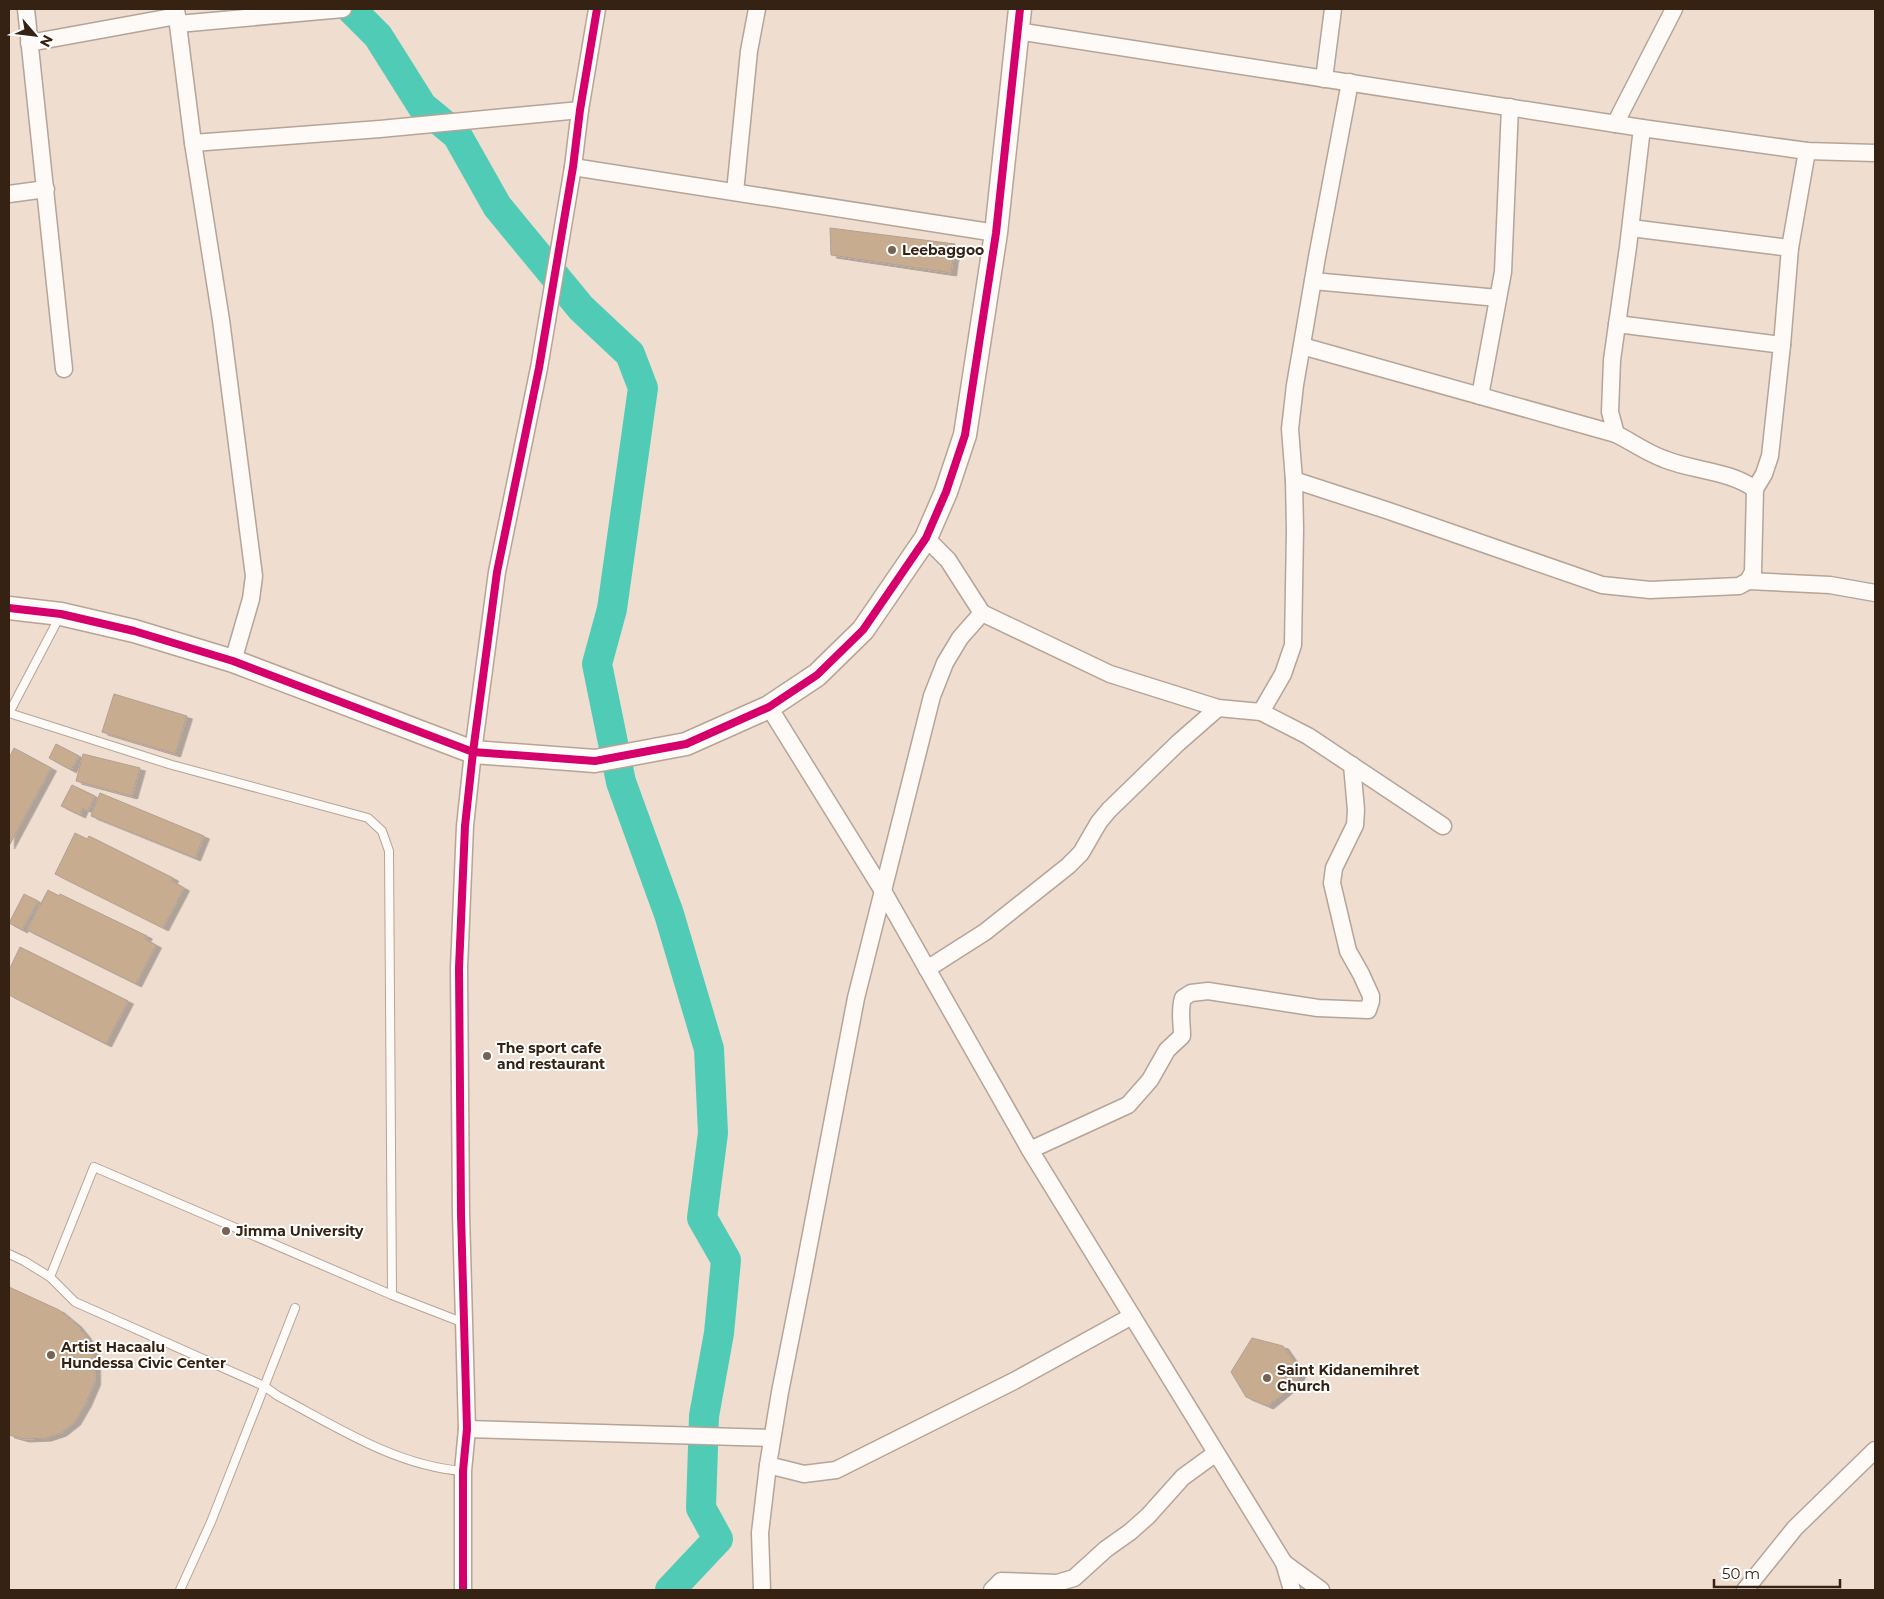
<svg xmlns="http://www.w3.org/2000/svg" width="1884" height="1599" viewBox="0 0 1884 1599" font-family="Montserrat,sans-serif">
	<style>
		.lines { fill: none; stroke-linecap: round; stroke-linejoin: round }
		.river { stroke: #50ccb6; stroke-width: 30 }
		.building { fill: #c8ac90; stroke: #b2a094; filter: url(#shadow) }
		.lane-casing { stroke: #b6a497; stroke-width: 10 }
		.street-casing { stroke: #b6a497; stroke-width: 19 }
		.secondary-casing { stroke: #b6a497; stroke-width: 25 }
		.lane { stroke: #fdfaf8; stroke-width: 8 }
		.street { stroke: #fdfaf8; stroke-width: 16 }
		.secondary { stroke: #fdfaf8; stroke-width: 22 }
		.cycleway-casing { stroke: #fff; stroke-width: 11 }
		.cycleway { stroke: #d6006c; stroke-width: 8 }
		.poi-dot { fill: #776354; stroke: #fff; stroke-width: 2 }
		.labels { text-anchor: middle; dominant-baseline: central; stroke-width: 4; stroke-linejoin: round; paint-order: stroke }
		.poi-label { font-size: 14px; font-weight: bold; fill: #362212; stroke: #fff; text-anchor: start }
	</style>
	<defs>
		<filter id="shadow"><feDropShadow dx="5.5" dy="3" stdDeviation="0" flood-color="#0004"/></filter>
	</defs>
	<rect width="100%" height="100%" fill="#efddd0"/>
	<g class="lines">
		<path class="river" d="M351,9l27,27 44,70 35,29 40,71 84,102 49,46 13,34 -31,221 -15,55 24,118 48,132 40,135 4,84 -11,85 24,42 -7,73 -15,83 -3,92 17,31 -48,51"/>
	</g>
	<g class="building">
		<path d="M830,228l125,16 -4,29 -120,-18z"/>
		<path d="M114,694l73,22 -12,38 -73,-22z"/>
		<path d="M56,744l23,12 -8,14 -22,-12z"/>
		<path d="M14,748l37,20 -42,78v-88z"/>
		<path d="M83,754l57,14 -8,28 -56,-15z"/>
		<path d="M72,785l23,11 -7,15 -5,-3 -3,7 -19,-9z"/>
		<path d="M100,793l104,43 -9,22 -104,-42z"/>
		<path d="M75,833l12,6 2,-3 84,42 -1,3 12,7 -21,40 -108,-54z"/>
		<path d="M48,890l11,6 1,-2 87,42 -2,3 11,6 -20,39 -109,-54z"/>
		<path d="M24,894l14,7 -16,29 -13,-7z"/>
		<path d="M20,947l108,54 -22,43 -97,-49v-25z"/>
		<path d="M9,1287l50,23 17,14 9,11 6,11 4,17v19l-9,21 -11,19 -14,11 -15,5 -22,1 -15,-4z"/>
		<path d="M1252,1338l31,8 18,26 -5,11 -28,23 -22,-9 -15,-25z"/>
	</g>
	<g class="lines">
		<g class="lane-casing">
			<g id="lane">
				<path d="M9,713l163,52 196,53 14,13 7,20 3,444"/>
				<path d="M9,713l51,-97"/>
				<path d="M9,1254l15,7 26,16 25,25 189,84 14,10c59,31 118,70 185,75"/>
				<path d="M50,1277l44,-110 298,128 72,28"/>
				<path d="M180,1590l31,-68 84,-214"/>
			</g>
		</g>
		<g class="street-casing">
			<g id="street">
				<path d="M26,9l38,360"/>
				<path d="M176,9l17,134 28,177 33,256 -3,23 -18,62"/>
				<path d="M178,24l165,-15"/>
				<path d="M1017,31l625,97 165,23 68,2"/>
				<path d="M29,43l148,-27"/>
				<path d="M1324,79l9,-70"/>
				<path d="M1615,124l59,-115"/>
				<path d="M1642,128l-14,119 -16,113 -2,52 6,22c16,8 31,19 48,25 29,12 64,11 91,30"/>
				<path d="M193,143l187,-14 200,-19"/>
				<path d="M573,167l423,66"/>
				<path d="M735,192l14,-141 8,-42"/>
				<path d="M9,194l37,-5"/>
				<path d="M1631,228l159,20"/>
				<path d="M1313,281l185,17"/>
				<path d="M1617,324l165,21"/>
				<path d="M1302,346l314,88"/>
				<path d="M1480,396l23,-124 7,-165"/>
				<path d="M1294,480l92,30 216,75 48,5 89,-4 9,-5 5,-9 2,-83 9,-15 6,-18 12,-111 8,-97 17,-97"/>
				<path d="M926,538l22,22 34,53 128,61 108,34 43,4 47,24 135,90"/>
				<path d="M1748,581l82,4 45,8"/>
				<path d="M769,707l114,184 147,259 254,413 8,27"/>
				<path d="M1261,712l22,-38 10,-29 2,-115 -1,-50 -4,-51 5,-44 22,-128 33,-175"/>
				<path d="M927,969l58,-37 83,-66 13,-13 18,-31 10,-12 69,-67 40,-35"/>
				<path d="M1030,1150l98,-45 22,-25 17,-30 15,-14c0,-14 -3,-25 1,-38l8,-5 17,-2 110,17 50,2 3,-9v-5l-10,-22 -13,-23 -16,-68 2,-15 21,-43 1,-15 -4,-45"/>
				<path d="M467,1429l305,9"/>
				<path d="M768,1465l36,9 32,-4 178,-89 118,-65"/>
				<path d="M1284,1563l37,27"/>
				<path d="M463,1590v-119l4,-42 -6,-215 -2,-246 6,-142 8,-74 24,-180 42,-204 34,-201 7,-57 17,-101"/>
				<path d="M762,1590l-2,-57 8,-68 12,-73 22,-111 54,-283 76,-302 13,-33 15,-25 22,-25"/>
				<path d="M992,1590l9,-9 56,2 17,-5 32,-29 24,-17 18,-16 35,-39 33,-24"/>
				<path d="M1745,1590l50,-62 80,-78"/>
			</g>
		</g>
		<g class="secondary-casing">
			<path id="secondary" d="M9,608l52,6 73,17 99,30 240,91 122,9 91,-17 83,-37 48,-32 46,-45 63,-92 20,-46 19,-57 31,-202 24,-224"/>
		</g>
		<use href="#lane" class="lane"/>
		<use href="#street" class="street"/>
		<use href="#secondary" class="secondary"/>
		<g class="cycleway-casing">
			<g id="cycleway">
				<path d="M9,608l52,6 73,17 99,30 240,91 122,9 91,-17 83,-37 48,-32 46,-45 63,-92 20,-46 19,-57 31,-202 24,-224"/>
				<path d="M463,1590v-119l4,-42 -6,-215 -2,-246 6,-142 8,-74 24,-180 42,-204 34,-201 7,-57 17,-101"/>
			</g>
		</g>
		<use href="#cycleway" class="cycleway"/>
	</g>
	<g class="poi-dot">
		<circle cx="892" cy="250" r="5"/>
		<circle cx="487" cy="1056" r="5"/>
		<circle cx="226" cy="1231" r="5"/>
		<circle cx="51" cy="1355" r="5"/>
		<circle cx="1267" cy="1378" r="5"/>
	</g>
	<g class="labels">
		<g class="poi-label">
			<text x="902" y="250">Leebaggoo</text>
			<text x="497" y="1048">The sport cafe<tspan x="497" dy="16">and restaurant</tspan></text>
			<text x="236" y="1231">Jimma University</text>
			<text x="61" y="1347">Artist Hacaalu<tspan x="61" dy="16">Hundessa Civic Center</tspan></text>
			<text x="1277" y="1370">Saint Kidanemihret<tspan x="1277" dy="16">Church</tspan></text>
		</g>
	</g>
	<rect width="1884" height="1599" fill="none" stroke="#362212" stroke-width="20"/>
	<g transform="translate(35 35) rotate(118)" stroke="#ffffff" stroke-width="4" paint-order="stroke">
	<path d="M0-4L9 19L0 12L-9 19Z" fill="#362212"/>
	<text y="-8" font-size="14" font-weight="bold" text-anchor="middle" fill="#362212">N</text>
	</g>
	<path d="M1714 1579v8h126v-8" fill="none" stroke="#362212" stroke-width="2.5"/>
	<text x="1722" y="1579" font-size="15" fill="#362212" stroke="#ffffff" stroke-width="4" paint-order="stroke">50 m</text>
</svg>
